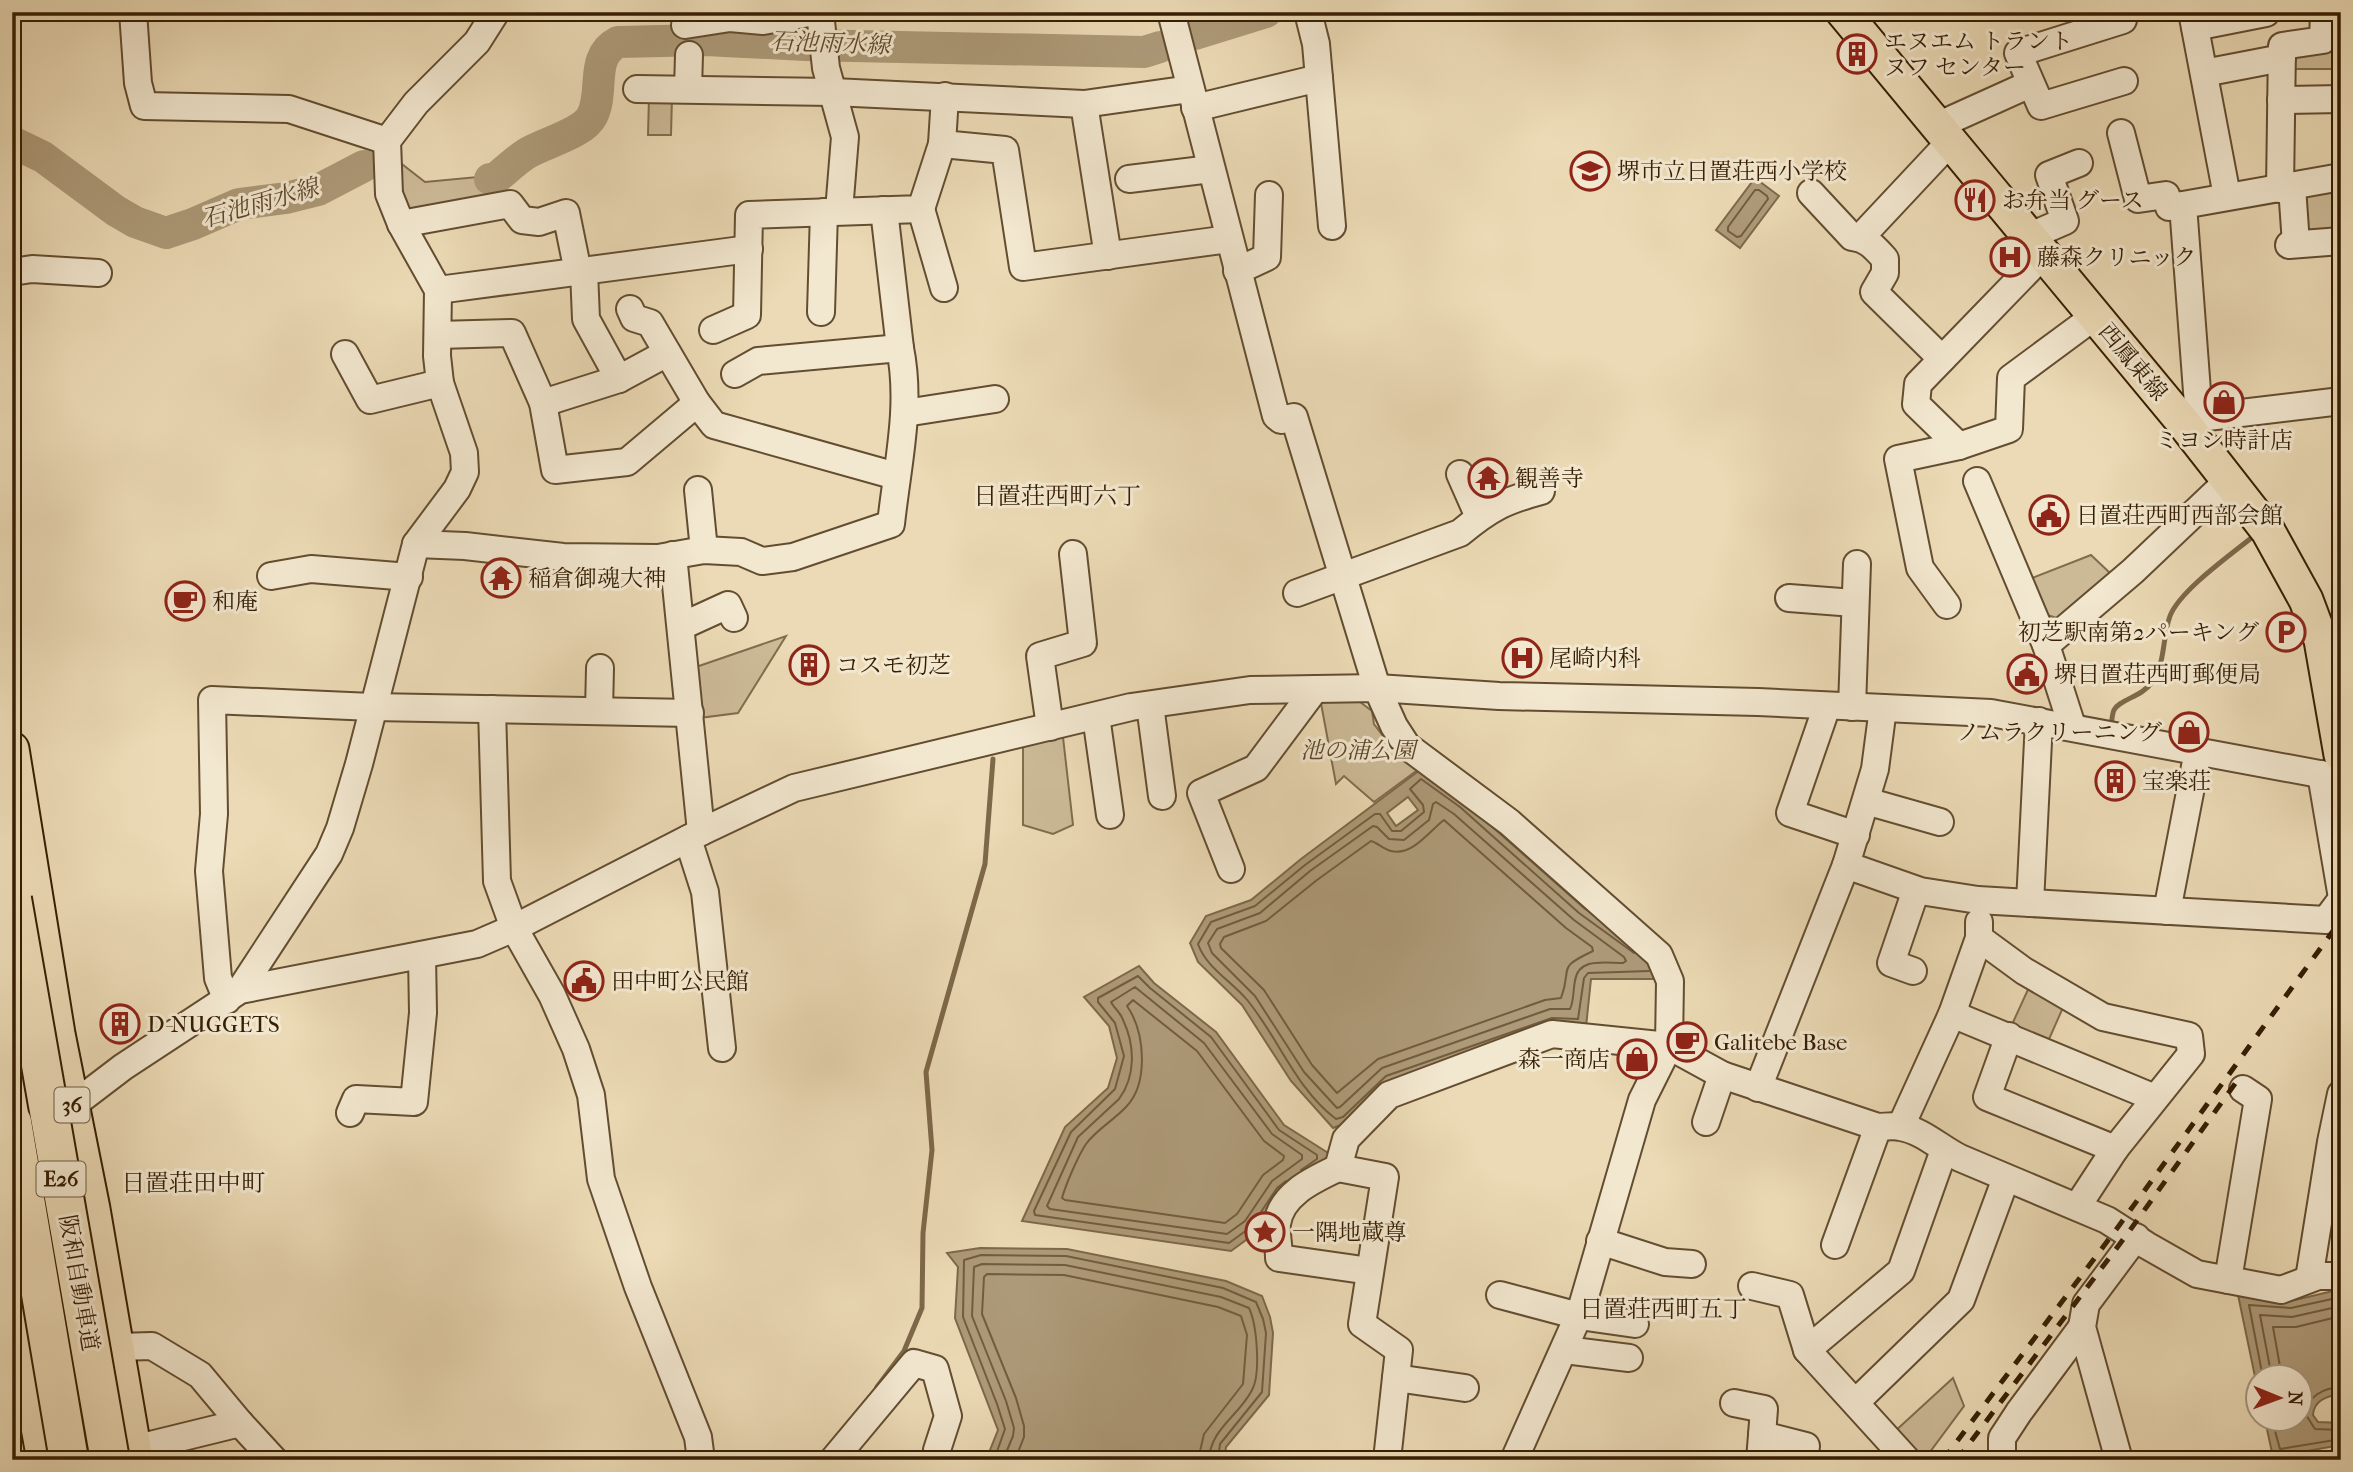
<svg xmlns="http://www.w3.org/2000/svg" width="2353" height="1472" viewBox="0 0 2353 1472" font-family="'IM FELL French Canon','Noto Serif JP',serif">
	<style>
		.green { fill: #ccba97; stroke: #816c4d; stroke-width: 2 }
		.water { fill: #ad9a78; stroke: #7d6849; stroke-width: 2; fill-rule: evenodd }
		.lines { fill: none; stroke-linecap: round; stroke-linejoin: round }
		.shore { stroke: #725c3e; stroke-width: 2 }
		.stream { stroke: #7d6849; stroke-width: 5 }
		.river { stroke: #ad9a78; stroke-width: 32 }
		.minor-casing { stroke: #634d30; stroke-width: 30 }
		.major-casing { stroke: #361e03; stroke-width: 37 }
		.minor { stroke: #f2e7cf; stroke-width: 26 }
		.major { stroke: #ebdab5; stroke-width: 33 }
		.rail { stroke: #361e03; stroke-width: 5; stroke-dasharray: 12 12; stroke-linecap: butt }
		.highway-bridge-casing { stroke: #361e03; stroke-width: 42; stroke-linecap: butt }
		.highway-bridge { stroke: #ebdab5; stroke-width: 38 }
		.labels { text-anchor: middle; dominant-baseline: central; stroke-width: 6; stroke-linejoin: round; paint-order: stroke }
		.shield { fill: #f2e7cf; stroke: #6e5a40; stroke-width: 2 }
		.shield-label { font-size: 21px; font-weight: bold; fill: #361e03 }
		.poi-label { font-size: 23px; fill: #361e03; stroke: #f2e7cf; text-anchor: start }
		.street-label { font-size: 23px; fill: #361e03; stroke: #f2e7cf }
		.park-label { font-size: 23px; font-style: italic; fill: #5c4528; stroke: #f2e7cf }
		.water-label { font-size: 24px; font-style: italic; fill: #60492c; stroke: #f2e7cf }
		.neighbourhood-label { font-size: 24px; fill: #361e03; stroke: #f2e7cf }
	</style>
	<rect width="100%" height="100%" fill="#ebdab5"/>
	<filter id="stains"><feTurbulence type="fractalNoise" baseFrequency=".00286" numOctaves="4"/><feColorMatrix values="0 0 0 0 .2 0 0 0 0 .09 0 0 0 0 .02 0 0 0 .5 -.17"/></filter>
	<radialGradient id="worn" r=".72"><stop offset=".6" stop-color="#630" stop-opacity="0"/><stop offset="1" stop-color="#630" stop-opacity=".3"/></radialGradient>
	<g class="green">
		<path d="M2341,45v24h-53l4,-19z"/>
		<path d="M649,97h23l-1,38h-23z"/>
		<path d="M398,161l27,21 63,-6 1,9 15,-1 4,11 -103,15z"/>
		<path d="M2341,183v50l-39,-2 4,-41z"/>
		<path d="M2091,555l20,19 -54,44 -10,-3 -15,-37z"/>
		<path d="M786,636l-48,77 -39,5 -3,-51z"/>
		<path d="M1320,698l36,1 16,12 2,13 25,33 24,9 -49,36 -30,-26 -8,8z"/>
		<path d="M1063,737l10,88 -20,9 -30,-9v-80z"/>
		<path d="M2031,983l34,20 -19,43 -37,-15z"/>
		<path d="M1953,1378l11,28 -40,54h-6l-25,-27z"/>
	</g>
	<g class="water">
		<path d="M1755,178l24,18 -39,52 -24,-18z"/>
		<path d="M1420,770l44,32 120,106 72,52 4,19h-69l-5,48 -253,101 -42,-47 -49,-76 -44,-43 -8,-19 16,-27 45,-16 50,-41zM1408,797l10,13 -22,16 -9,-13z"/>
		<path d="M1139,966l15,17 62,49 68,93 49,31 -50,36 -26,40 -26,19 -209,-30 43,-94 43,-39 9,-30 -8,-32 -25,-29z"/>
		<path d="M980,1248l87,1 159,32 36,15 8,21 3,16 -4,62 -43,52 -2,13h-238l12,-30 -43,-112 3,-51 -11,-14z"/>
		<path d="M2337,1290h4v104c-14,2 -27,6 -28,21l5,7 23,1v22l-68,12 -8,-37h35v-42h-42v13l-20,-96 53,6z"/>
	</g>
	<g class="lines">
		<g class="shore">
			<path d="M1755,190h4l8,6 1,3 -27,37 -4,1 -9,-6v-4z"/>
			<path d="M1436,802l18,12 120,106 50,37 2,4 -3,2c-18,0 -45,-6 -48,18 -2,9 -1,20 -5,28h-20l-168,59 -42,39 -3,1 -33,-36 -49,-76 -43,-43 -4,-10 9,-14 43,-16 50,-42 63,-45 4,1 12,12 15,1 25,-20 4,-16z"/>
			<path d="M1444,820l122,108 26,19 1,4c-38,18 -20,15 -32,47l-16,2 -167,59 -41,34 -25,-28 -48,-75 -43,-42 -1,-4 4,-7 42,-16 51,-41 54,-39c7,2 12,8 20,10 22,5 38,-20 53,-31z"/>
			<path d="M1634,953l-55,-40 -119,-106 -39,-28 -11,10 13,16 1,7 -23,19h-9l-12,-17h-5l-70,51 -50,41 -44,16 -13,22c9,25 34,37 50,57 31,38 48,88 88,118l7,-2 43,-41 166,-58 26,1 6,-41 4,-5 61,-2"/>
			<path d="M1135,987l69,56 68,91 30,21v4l-30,22 -27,40 -18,13 -177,-25 -3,-3 31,-69 41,-38c17,-23 16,-54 4,-79 -2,-7 -9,-12 -12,-18z"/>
			<path d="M1133,1000l64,51 67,90 20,15 -1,4 -20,15 -26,39 -12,9 -160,-23 -3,-2c4,-14 16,-42 24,-54 10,-14 28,-24 40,-37 23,-24 19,-75 1,-101z"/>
			<path d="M1286,1181l-9,7 -26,39 -22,16 -194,-28 -1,-4 37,-79 44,-43 9,-33 -9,-33 -17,-21v-4l40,-22 12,12 61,49 68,93 38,25v4l-16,11"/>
			<path d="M2263,1378l-14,-73 42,3 50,-11"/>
			<path d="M2272,1378l-12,-63 32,2 49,-11"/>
			<path d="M2282,1378l-9,-51h23l45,-11"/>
			<path d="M2341,1387c-18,1 -34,9 -35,28l9,14 26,1"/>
			<path d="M2272,1420l8,29 61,-10"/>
			<path d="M994,1460l11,-31 -8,-25 -34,-87 1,-57 17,-5 85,1 157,32 33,14 7,17 3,14 -4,59 -42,52 -2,16"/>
			<path d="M1003,1460l10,-24 1,-8 -8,-27 -34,-85 2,-49 8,-3 83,1 156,32 28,11c8,17 12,66 3,82 -13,26 -42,39 -43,70"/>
			<path d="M1015,1460l9,-23v-11l-8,-28 -34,-84 2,-37 3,-3 77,1 154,32 23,9 6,19 -4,49 -39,50 -6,26"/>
		</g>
		<g class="stream">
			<path d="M2111,726c1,-5 1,-12 3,-16 6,-11 28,-13 38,-28 14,-20 10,-44 18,-66 10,-26 63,-63 85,-81"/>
			<path d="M877,1387l27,-36 18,-43 1,-75 9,-83 -6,-78 59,-208 8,-105"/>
		</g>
		<g class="river">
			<path d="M1195,34l71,-22"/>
			<path d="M12,142l31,15 73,54 19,11 31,11 27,-9 46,-20 47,-6 32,-8 46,-24"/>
			<path d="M490,179l6,-1c10,-8 19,-17 30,-24 17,-11 57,-20 66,-38 13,-25 -3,-59 26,-74l88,-2 100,5 338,7 16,-5"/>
		</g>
		<g class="minor-casing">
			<g id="minor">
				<path d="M133,12l5,71 6,23 145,3 98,32"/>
				<path d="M820,12l6,56 19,69 -6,74"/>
				<path d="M1171,12l105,404 5,4 13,-3 83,271 17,38 13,20 102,76 150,133 11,26 -1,65 53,29 156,52c7,0 15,-2 22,0 22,3 41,22 60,31l147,62 39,25 51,29 84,16 37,-14h23"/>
				<path d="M1308,12l8,32 16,182"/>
				<path d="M2121,12l2,8 -105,33 23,53 83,-25"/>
				<path d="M2192,12l35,184"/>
				<path d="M685,25l45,-7 33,3 52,-9"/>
				<path d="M2195,27l71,-14"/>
				<path d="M2204,73l78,-15"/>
				<path d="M637,89l196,3 251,12 106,-15"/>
				<path d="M688,89l1,-34"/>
				<path d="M945,96l-3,48 63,6 18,117 206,-28"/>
				<path d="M2281,100l60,-1"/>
				<path d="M1084,104l24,152"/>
				<path d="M1195,108l124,-30"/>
				<path d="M1937,126l93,-42"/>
				<path d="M2121,133l17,66 28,-4 3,12 14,-2"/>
				<path d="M1129,179l82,-10"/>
				<path d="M2292,187l4,57"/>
				<path d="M2280,189l2,-143 41,-6 1,-28"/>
				<path d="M1811,193l41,44c15,1 23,11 33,22v14l-11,19 68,67"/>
				<path d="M921,209l23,79"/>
				<path d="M401,224l109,-20 12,16 17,2 27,-9 12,59"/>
				<path d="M2028,237l37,-16 -16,-46 30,-12"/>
				<path d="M1860,238l90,-96"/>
				<path d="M2289,245l52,-4"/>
				<path d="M584,271l2,48 33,60"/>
				<path d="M1237,271l30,-14 2,-62"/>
				<path d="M12,272l20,-3 66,4"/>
				<path d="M438,290l311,-41"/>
				<path d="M630,309l4,9 16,5 47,80 17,22 182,51"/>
				<path d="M821,312l3,-100"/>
				<path d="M713,330l34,-15 2,-100 172,-6 21,-65"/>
				<path d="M438,335l74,-2 31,70 12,67 72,-8 70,-59"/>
				<path d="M345,354l25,46 70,-17"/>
				<path d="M735,374l23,-13 142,-13"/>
				<path d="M543,403l76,-24 48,-26"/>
				<path d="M905,413l90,-14"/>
				<path d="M2199,418l-16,-213 158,-28"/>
				<path d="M2192,433l7,-15 142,-17"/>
				<path d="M1959,446l-43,-42 2,-20 125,-129"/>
				<path d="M1460,474l19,43"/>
				<path d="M1977,481l69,164 26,81"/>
				<path d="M698,490l6,60"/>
				<path d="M416,544l49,2 98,11 95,1 46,-8 37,2 21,9 31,-4 98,-33c6,-58 21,-117 9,-176l-16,-138"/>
				<path d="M673,555l28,277"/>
				<path d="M271,576l40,-7 98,8"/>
				<path d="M1297,593l163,-60c30,-25 44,-32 81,-42"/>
				<path d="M1789,598l65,5"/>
				<path d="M1947,605l-27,-37 -22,-109 61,-13 50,-17 2,-51 84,-62"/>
				<path d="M682,626l46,-21 6,13"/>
				<path d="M2046,645l87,-74 96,-91"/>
				<path d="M1150,705l12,91"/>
				<path d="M1827,706l-37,107 66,22"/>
				<path d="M1852,707l5,-143"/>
				<path d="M1883,708l-8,61 -29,96 74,26 58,9 348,20 15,-20"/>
				<path d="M492,709l5,172 17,47 38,67 24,54 15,46 10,84 37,108 60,150 3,23"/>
				<path d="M599,711l1,-43"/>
				<path d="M1096,716l14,99"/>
				<path d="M1050,727l-10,-71 43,-13 -10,-89"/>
				<path d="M2321,774l20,118"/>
				<path d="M1866,801l74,21"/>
				<path d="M688,839l17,53 17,156"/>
				<path d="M1231,869l-30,-76 55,-25 59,-79"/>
				<path d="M2030,903l9,-182"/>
				<path d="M2167,911l31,-160"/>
				<path d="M1979,938l45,33 79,46 86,19 2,18 -76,95 -38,58"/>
				<path d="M1913,971l-22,-8 25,-73"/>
				<path d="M240,990l89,-136 11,-26 19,-64 57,-220 41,-55 8,-17 -1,-19 -24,-70 -3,-27 1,-66 -37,-66 -12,-30 -2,-53 29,-38 61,-61 19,-30"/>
				<path d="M227,1000l-9,-22 -9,-107 5,-57 -2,-114 160,7 318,6"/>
				<path d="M1952,1014l203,84"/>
				<path d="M2009,1036l-22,61 128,52"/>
				<path d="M1758,1088l88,-223"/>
				<path d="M350,1113l6,-14 58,3 9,-89 -1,-58"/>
				<path d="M60,1115l63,-48 117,-77 237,-46 37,-16 187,-96 93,-44 337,-81 119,-17 127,-2 122,8 259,6 233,11 350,65"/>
				<path d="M1706,1122l16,-47"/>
				<path d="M1901,1126l51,-112 27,-76v-16"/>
				<path d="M1338,1168c-25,12 -57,26 -61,56 -1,10 2,23 2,34l91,13"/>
				<path d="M1600,1241l65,21 27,2"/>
				<path d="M1835,1245l43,-118"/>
				<path d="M2309,1279l22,-137 10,-48"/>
				<path d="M2228,1280l30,-181 -15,-10"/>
				<path d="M1752,1286l38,9 17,55 100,110"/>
				<path d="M1500,1295l79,21 56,8"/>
				<path d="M117,1347l35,-1 48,29 40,48"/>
				<path d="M1565,1350l64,8"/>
				<path d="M1807,1350l94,-79 43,-121"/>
				<path d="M1396,1378l69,10"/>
				<path d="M1856,1402l105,-102 45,-122"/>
				<path d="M1734,1403l30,6 -2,26"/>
				<path d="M117,1457l17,-8 106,-26 34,37"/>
				<path d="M833,1460l81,-97 21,6 13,47 -11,34"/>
				<path d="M1387,1460l12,-110 -37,-26 23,-147 -47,-9 8,-29 43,-44 163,-61 117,12 -27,54 -61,210 -67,150"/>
				<path d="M1760,1460l2,-25 44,11 -2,14"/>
				<path d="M2002,1460v-22l17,-26 63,-85"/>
				<path d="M2119,1460l-37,-133 4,-23 50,-67"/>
			</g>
		</g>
		<g class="major-casing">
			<g id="major">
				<path d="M1843,12l339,409 86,110 38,69 15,40 20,115"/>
				<path d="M12,749l46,285 35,175 43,251"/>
				<path d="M12,1285l32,175"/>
			</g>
		</g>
		<use href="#minor" class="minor"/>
		<use href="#major" class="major"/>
		<g class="rail">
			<path d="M1943,1460l175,-233 223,-307"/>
			<path d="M1957,1460l171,-227 114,-159"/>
		</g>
		<g class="highway-bridge-casing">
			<g id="highway-bridge">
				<path d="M12,899l98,561"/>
				<path d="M12,1122l57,338"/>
			</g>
		</g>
		<use href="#highway-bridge" class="highway-bridge"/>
	</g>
	<defs>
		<g id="building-ring" transform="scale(2.0125)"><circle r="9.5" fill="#f2e7cf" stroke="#8f2418" stroke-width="1.5"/><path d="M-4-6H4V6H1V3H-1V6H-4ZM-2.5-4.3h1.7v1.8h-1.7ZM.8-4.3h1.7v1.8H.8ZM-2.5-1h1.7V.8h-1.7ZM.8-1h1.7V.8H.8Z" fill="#8f2418"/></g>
		<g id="school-ring" transform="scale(2.0125)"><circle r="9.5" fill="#f2e7cf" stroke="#8f2418" stroke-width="1.5"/><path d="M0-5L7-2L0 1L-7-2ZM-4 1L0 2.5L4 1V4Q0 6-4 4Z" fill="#8f2418"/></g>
		<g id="restaurant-ring" transform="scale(2.0125)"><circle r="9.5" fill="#f2e7cf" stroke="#8f2418" stroke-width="1.5"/><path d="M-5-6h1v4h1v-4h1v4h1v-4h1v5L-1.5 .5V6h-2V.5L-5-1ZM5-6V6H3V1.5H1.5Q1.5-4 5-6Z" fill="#8f2418"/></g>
		<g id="hospital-ring" transform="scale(2.0125)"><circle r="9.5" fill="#f2e7cf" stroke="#8f2418" stroke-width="1.5"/><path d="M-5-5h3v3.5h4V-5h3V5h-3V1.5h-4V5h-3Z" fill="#8f2418"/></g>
		<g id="shop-ring" transform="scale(2.0125)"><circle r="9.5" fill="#f2e7cf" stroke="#8f2418" stroke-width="1.5"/><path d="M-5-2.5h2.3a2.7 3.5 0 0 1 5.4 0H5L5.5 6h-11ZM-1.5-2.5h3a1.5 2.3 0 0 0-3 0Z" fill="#8f2418"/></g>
		<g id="temple-ring" transform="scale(2.0125)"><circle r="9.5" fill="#f2e7cf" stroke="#8f2418" stroke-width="1.5"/><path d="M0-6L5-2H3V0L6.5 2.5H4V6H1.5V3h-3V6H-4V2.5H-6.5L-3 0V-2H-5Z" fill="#8f2418"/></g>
		<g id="civic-ring" transform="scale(2.0125)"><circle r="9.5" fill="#f2e7cf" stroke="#8f2418" stroke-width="1.5"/><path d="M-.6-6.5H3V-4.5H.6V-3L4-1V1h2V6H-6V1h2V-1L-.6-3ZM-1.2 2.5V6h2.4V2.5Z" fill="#8f2418"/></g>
		<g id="cafe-ring" transform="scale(2.0125)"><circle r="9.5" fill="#f2e7cf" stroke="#8f2418" stroke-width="1.5"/><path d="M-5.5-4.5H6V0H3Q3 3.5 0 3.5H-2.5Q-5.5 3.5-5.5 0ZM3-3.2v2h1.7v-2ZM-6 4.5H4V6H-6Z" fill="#8f2418"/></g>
		<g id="parking-ring" transform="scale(2.0125)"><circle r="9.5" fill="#f2e7cf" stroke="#8f2418" stroke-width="1.5"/><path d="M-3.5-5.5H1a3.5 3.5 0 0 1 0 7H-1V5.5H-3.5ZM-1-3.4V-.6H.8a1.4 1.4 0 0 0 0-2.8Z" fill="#8f2418"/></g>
		<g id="sight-ring" transform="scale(2.0125)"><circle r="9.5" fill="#f2e7cf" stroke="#8f2418" stroke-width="1.5"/><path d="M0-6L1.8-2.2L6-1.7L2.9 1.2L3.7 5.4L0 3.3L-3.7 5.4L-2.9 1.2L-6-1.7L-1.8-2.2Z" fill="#8f2418"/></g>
	</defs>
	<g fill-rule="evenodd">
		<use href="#building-ring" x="1857" y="54"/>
		<use href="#school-ring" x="1590" y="171"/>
		<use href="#restaurant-ring" x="1975" y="200"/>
		<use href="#hospital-ring" x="2010" y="257"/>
		<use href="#shop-ring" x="2224" y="402"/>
		<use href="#temple-ring" x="1488" y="478"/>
		<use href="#civic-ring" x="2049" y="515"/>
		<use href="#temple-ring" x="501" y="578"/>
		<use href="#cafe-ring" x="185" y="601"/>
		<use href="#parking-ring" x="2286" y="632"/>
		<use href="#hospital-ring" x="1522" y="658"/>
		<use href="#building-ring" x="809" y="665"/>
		<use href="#civic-ring" x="2027" y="674"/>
		<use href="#shop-ring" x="2189" y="732"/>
		<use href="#building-ring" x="2115" y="781"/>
		<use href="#civic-ring" x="584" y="981"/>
		<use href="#building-ring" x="120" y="1024"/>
		<use href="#cafe-ring" x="1687" y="1042"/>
		<use href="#shop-ring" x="1637" y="1059"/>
		<use href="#sight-ring" x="1265" y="1232"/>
	</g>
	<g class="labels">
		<g class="shield">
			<rect x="54.5" y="1087.5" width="35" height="35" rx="5"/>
			<rect x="36.5" y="1161.5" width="49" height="35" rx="5"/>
		</g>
		<g class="shield-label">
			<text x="72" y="1105">36</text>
			<text x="61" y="1179">E26</text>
		</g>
		<g class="poi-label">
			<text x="1884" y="41">エヌエム トラント<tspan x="1884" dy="26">ヌフ センター</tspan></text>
			<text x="1617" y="171">堺市立日置荘西小学校</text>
			<text x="2002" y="200">お弁当 グース</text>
			<text x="2037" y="257">藤森クリニック</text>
			<text x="2224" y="440" text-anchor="middle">ミヨシ時計店</text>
			<text x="1515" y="478">観善寺</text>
			<text x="2076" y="515">日置荘西町西部会館</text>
			<text x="528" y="578">稲倉御魂大神</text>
			<text x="212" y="601">和庵</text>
			<text x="2259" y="632" text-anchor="end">初芝駅南第2パーキング</text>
			<text x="1549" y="658">尾崎内科</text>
			<text x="836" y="665">コスモ初芝</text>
			<text x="2054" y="674">堺日置荘西町郵便局</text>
			<text x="2162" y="732" text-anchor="end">ノムラクリーニング</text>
			<text x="2142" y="781">宝楽荘</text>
			<text x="611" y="981">田中町公民館</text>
			<text x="147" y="1024">D-NUGGETS</text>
			<text x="1714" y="1042">Galitebe Base</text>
			<text x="1610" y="1059" text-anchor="end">森一商店</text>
			<text x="1292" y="1232">一隅地蔵尊</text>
		</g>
		<g class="street-label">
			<text transform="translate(2133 362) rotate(50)">西鳳東線</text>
			<text transform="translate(79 1283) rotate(80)">阪和自動車道</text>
		</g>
		<g class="park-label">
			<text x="1358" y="750">池の浦公園</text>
		</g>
		<g class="water-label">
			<text transform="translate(830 43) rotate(2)">石池雨水線</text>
			<text transform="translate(260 203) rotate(-16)">石池雨水線</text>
		</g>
		<g class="neighbourhood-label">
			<text x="1057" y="496">日置荘西町六丁</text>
			<text x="193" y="1183">日置荘田中町</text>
			<text x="1663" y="1309">日置荘西町五丁</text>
		</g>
	</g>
	<rect width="2353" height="1472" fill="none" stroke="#ebdab5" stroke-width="42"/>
	<rect x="14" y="14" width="2325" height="1444" fill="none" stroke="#361e03" stroke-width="3.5"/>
	<rect x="21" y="21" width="2311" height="1430" fill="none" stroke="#361e03" stroke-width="2"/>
	<g transform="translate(2279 1398) rotate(91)"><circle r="33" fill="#f2e7cf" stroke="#a7977d" stroke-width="2"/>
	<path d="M0-5L12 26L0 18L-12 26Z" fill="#8f2418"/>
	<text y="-10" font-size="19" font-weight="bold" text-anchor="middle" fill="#361e03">N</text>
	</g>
	<rect width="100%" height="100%" filter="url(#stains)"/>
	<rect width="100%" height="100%" fill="url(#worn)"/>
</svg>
